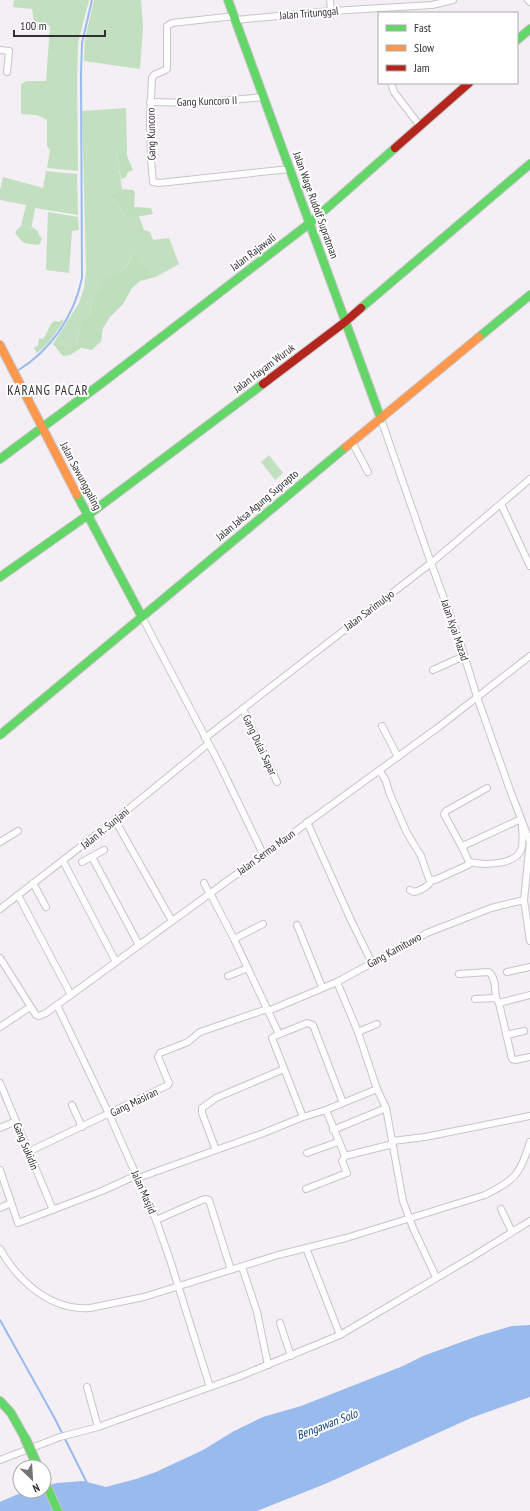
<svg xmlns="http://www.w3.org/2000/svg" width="530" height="1511" viewBox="0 0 530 1511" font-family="'PT Sans Narrow',sans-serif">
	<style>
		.green { fill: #c2dfbf }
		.forest { fill: #bfdebb }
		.water { fill: #99baed }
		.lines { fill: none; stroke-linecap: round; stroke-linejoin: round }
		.stream { stroke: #99baed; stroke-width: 2 }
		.street-casing { stroke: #c8c5c9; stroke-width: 8 }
		.fast-casing { stroke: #c8c5c9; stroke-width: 10 }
		.slow-casing { stroke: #c8c5c9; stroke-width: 10 }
		.jam-casing { stroke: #c8c5c9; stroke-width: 10 }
		.street { stroke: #fdfdfe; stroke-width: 6 }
		.fast { stroke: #63d668; stroke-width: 8 }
		.slow { stroke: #ff974d; stroke-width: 8 }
		.jam { stroke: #b3261e; stroke-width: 8 }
		.fast-bridge-casing { stroke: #c6bbbd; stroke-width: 11; stroke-linecap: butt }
		.fast-bridge { stroke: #63d668; stroke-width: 9 }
		.labels { text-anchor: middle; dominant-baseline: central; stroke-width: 4; stroke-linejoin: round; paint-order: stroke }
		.street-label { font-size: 11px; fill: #322f32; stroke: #fff }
		.water-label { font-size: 12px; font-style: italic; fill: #0d3c79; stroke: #fff }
		.quarter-label { font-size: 13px; letter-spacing: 1px; fill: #322f32; stroke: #fff }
	</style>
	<rect width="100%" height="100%" fill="#f3eff5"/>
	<g class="green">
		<path d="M14,0h75l-11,43 -1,39 1,89 -31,-3 3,-18 -3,-4v-26l-10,-5 -16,-1v-30l6,-3h19l4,-55 -16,-5 -2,-12 -19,-2z"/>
		<path d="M94,0h47l2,26 -3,43 -56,-8 1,-22z"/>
		<path d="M126,108l1,41 -10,6 5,34 -12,6 18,23 11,-2 5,14 6,2 3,8 16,-2 10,26 -23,13 -22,-24c-11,18 -11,20 -32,24l-1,13 -8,4 -3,22 -9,5 -4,23 -9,7 -7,-7h-8l26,-41 5,-15 2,-18 -4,-159z"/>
		<path d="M46,171l31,3 1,41 -43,-7 -4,22 -10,-4 5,-21 -26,-5v-10l3,-13 40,11z"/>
		<path d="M48,212l30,5 1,13 -7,1 -3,42 -23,-3z"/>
		<path d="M269,455l14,18 -8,7 -14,-18z"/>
	</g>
	<g class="forest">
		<path d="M127,149v7l6,14 -5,2 -2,5 -5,2 -4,-24z"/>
		<path d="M122,189l11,1 2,2 -1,15 17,1 2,6 -25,4 -18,-23z"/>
		<path d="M21,226l10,4 1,-3 6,4 1,4 3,4 -3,6c-13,-2 -17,0 -24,-13z"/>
		<path d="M134,253l22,24 -16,4 -8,7 -9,16 -13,13 -7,11 -2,13 -9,9 -11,-2 -11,7 -7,1 -10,-12h8l7,6 9,-6 4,-23 9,-5 3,-22 8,-4v-13c22,-4 23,-6 33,-24z"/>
		<path d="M63,319v3l-14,20 -12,11 -3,-5 4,-3 1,-7 4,1c5,-6 5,-13 11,-18l5,1z"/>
	</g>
	<path class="water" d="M530,1325v72l-59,21 -146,66 -68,27h-257v-9l25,-11h19v-5l13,-3 26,-2 23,6 30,-8 20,-7 47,-22 31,-19 29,-14 38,-11 102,-40 20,-10 55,-20 34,-10z"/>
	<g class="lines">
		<g class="stream">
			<path d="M17,371c33,-20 57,-54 65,-93l-1,-204 1,-31 10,-43"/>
			<path d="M0,1320l54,97 33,66"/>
		</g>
		<g class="street-casing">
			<g id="street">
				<path d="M330,0l1,11"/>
				<path d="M528,0l2,2"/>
				<path d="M235,16l-63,7 -5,3v43l-13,6 -2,3 -2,40 1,42 2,22 6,1 131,-14"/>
				<path d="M236,20l95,-9 101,-6 21,-5"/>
				<path d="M0,50l9,1 -2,21"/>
				<path d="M391,83l3,9 26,34"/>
				<path d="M150,102l46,1 68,-6"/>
				<path d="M381,419l50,144 29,79 17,55 33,93 20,52"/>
				<path d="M352,442l16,30"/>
				<path d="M501,504l29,62"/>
				<path d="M142,617l78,148 43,89"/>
				<path d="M433,670l31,-14"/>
				<path d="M243,709l34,73"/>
				<path d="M382,726l16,31"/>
				<path d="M205,738l226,-175 99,-84"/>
				<path d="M380,771l6,10 3,11 18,41 14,23 8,23 6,1 33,-15 1,-3 -6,-13 2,-4 56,-26"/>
				<path d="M115,820l57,101"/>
				<path d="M307,822l43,96 22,45"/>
				<path d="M530,841l-6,59 6,41"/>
				<path d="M0,842l18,-11"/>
				<path d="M463,849l-19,-35 2,-3 41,-23"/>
				<path d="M92,857l47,88"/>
				<path d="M63,861l53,101"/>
				<path d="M82,862l22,-12"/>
				<path d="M469,862c13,3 45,4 52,-12 3,-7 1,-18 1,-26"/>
				<path d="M33,883l13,24"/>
				<path d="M204,883l5,10"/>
				<path d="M410,890l4,2c8,-2 14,-5 18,-12"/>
				<path d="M210,893l24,46 45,95"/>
				<path d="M18,895l53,100"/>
				<path d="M0,909l115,-89 93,-76"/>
				<path d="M297,925l25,62"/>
				<path d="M234,939l29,-15"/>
				<path d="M0,958l36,57 3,1 7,-3 394,-287 90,-70"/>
				<path d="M507,972l23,-5"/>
				<path d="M459,974l30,-2c7,6 6,18 7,26"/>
				<path d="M228,976l20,-8"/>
				<path d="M337,982l21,50 19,57 9,19 17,93 10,27 23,49"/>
				<path d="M475,999l21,-1 3,5 13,56 3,1 15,-3"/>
				<path d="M499,1003l31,-8"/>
				<path d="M57,1005l52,109 47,106 14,40 40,127"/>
				<path d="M268,1011l69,-29 90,-49 64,-25 33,-8"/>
				<path d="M0,1027l30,-20"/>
				<path d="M358,1032l19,-8"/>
				<path d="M506,1035l18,-4"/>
				<path d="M0,1083l53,127"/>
				<path d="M72,1105l10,22"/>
				<path d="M326,1110l19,46"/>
				<path d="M303,1117l-31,-79 3,-2 32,-13 6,2 30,78"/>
				<path d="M0,1128l16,-7"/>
				<path d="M333,1130l53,-22"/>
				<path d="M392,1141l33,-4 105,-21"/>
				<path d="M216,1150l45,-16 42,-17 23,-7 51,-21"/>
				<path d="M28,1152l140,-67 1,-2 -11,-26 2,-4 28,-11 12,-10 67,-23"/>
				<path d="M307,1153l31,-11"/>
				<path d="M0,1170l18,53 84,-32 35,-16"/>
				<path d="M138,1178l78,-28 -14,-37v-5l14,-10 68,-29"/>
				<path d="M306,1189l41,-16 -5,-12 3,-5 48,-12"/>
				<path d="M0,1208l11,-5"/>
				<path d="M501,1209l11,23"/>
				<path d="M156,1220l46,-20 3,-1 4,1 22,70"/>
				<path d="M306,1248l34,87"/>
				<path d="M0,1249c18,32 51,62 90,59l54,-11 134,-42 68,-17 139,-43c30,-15 35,-20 45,-53"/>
				<path d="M242,1267l15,45 11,53"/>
				<path d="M280,1323l11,33"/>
				<path d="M87,1387l11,40"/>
				<path d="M0,1460l60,-23 38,-10 140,-50 102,-42 132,-78 58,-36"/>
			</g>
		</g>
		<g class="fast-casing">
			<g id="fast">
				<path d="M228,0l153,419"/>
				<path d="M517,40l13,-11"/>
				<path d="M361,308l169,-144"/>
				<path d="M479,337l51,-42"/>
				<path d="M0,459l102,-76 208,-160 85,-75"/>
				<path d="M77,495l65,122"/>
				<path d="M0,577l88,-62 175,-131"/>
				<path d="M0,735l346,-288"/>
				<path d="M0,1401l11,12 14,25"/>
				<path d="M44,1480l14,31"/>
			</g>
		</g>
		<g class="slow-casing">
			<g id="slow">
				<path d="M0,345l77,150"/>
				<path d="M346,447l133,-110"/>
			</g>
		</g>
		<g class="jam-casing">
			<g id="jam">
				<path d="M395,148l74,-65"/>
				<path d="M263,384l82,-62 16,-14"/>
			</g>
		</g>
		<use href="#street" class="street"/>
		<use href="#fast" class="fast"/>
		<use href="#slow" class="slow"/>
		<use href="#jam" class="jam"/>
		<g class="fast-bridge-casing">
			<path id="fast-bridge" d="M25,1438l13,29"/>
		</g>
		<use href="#fast-bridge" class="fast-bridge"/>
	</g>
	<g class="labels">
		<g class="street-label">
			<text transform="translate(309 13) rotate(-5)">Jalan Tritunggal</text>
			<text transform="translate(207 101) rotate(-2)">Gang Kuncoro II</text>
			<text transform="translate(151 134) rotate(-91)">Gang Kuncoro</text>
			<text transform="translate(316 205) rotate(70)">Jalan Wage Rudolf Supratman</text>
			<text transform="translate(253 252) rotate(-37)">Jalan Rajawali</text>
			<text transform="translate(264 368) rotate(-37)">Jalan Hayam Wuruk</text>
			<text transform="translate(81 476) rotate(62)">Jalan Sawunggaling</text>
			<text transform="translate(257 505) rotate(-40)">Jalan Jaksa Agung Suprapto</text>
			<text transform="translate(369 610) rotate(-37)">Jalan Sarimulyo</text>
			<text transform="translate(455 630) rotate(71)">Jalan Kyai Mazad</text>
			<text transform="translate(260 745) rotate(65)">Gang Dulai Sapar</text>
			<text transform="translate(105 828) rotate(-39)">Jalan R. Sunjani</text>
			<text transform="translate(266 852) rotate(-36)">Jalan Serma Maun</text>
			<text transform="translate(394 950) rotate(-29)">Gang Kamituwo</text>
			<text transform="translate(134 1102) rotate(-26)">Gang Masiran</text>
			<text transform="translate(26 1146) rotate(68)">Gang Sukidin</text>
			<text transform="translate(144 1192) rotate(66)">Jalan Masjid</text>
		</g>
		<g class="water-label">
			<text transform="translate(327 1424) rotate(-21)">Bengawan Solo</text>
		</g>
		<g class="quarter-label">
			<text x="48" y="390">KARANG PACAR</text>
		</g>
	</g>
	<rect x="378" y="12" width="140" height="72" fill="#ffffff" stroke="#adacad"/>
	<rect x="386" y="25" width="20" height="6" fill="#63d668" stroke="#adacad"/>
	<text x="414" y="32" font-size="12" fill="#322f32">Fast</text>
	<rect x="386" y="45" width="20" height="6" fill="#ff974d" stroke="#adacad"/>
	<text x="414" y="52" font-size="12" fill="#322f32">Slow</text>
	<rect x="386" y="65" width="20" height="6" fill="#b3261e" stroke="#adacad"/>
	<text x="414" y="72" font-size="12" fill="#322f32">Jam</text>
	<g transform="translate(32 1479) rotate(155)"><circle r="19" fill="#ffffff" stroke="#adacad"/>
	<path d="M0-3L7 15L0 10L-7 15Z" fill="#767276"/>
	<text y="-6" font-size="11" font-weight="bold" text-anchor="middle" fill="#322f32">N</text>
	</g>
	<path d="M14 30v6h91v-6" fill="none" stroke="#322f32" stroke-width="2"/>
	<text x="20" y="30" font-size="12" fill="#322f32" stroke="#ffffff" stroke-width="3" paint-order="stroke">100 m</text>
</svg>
